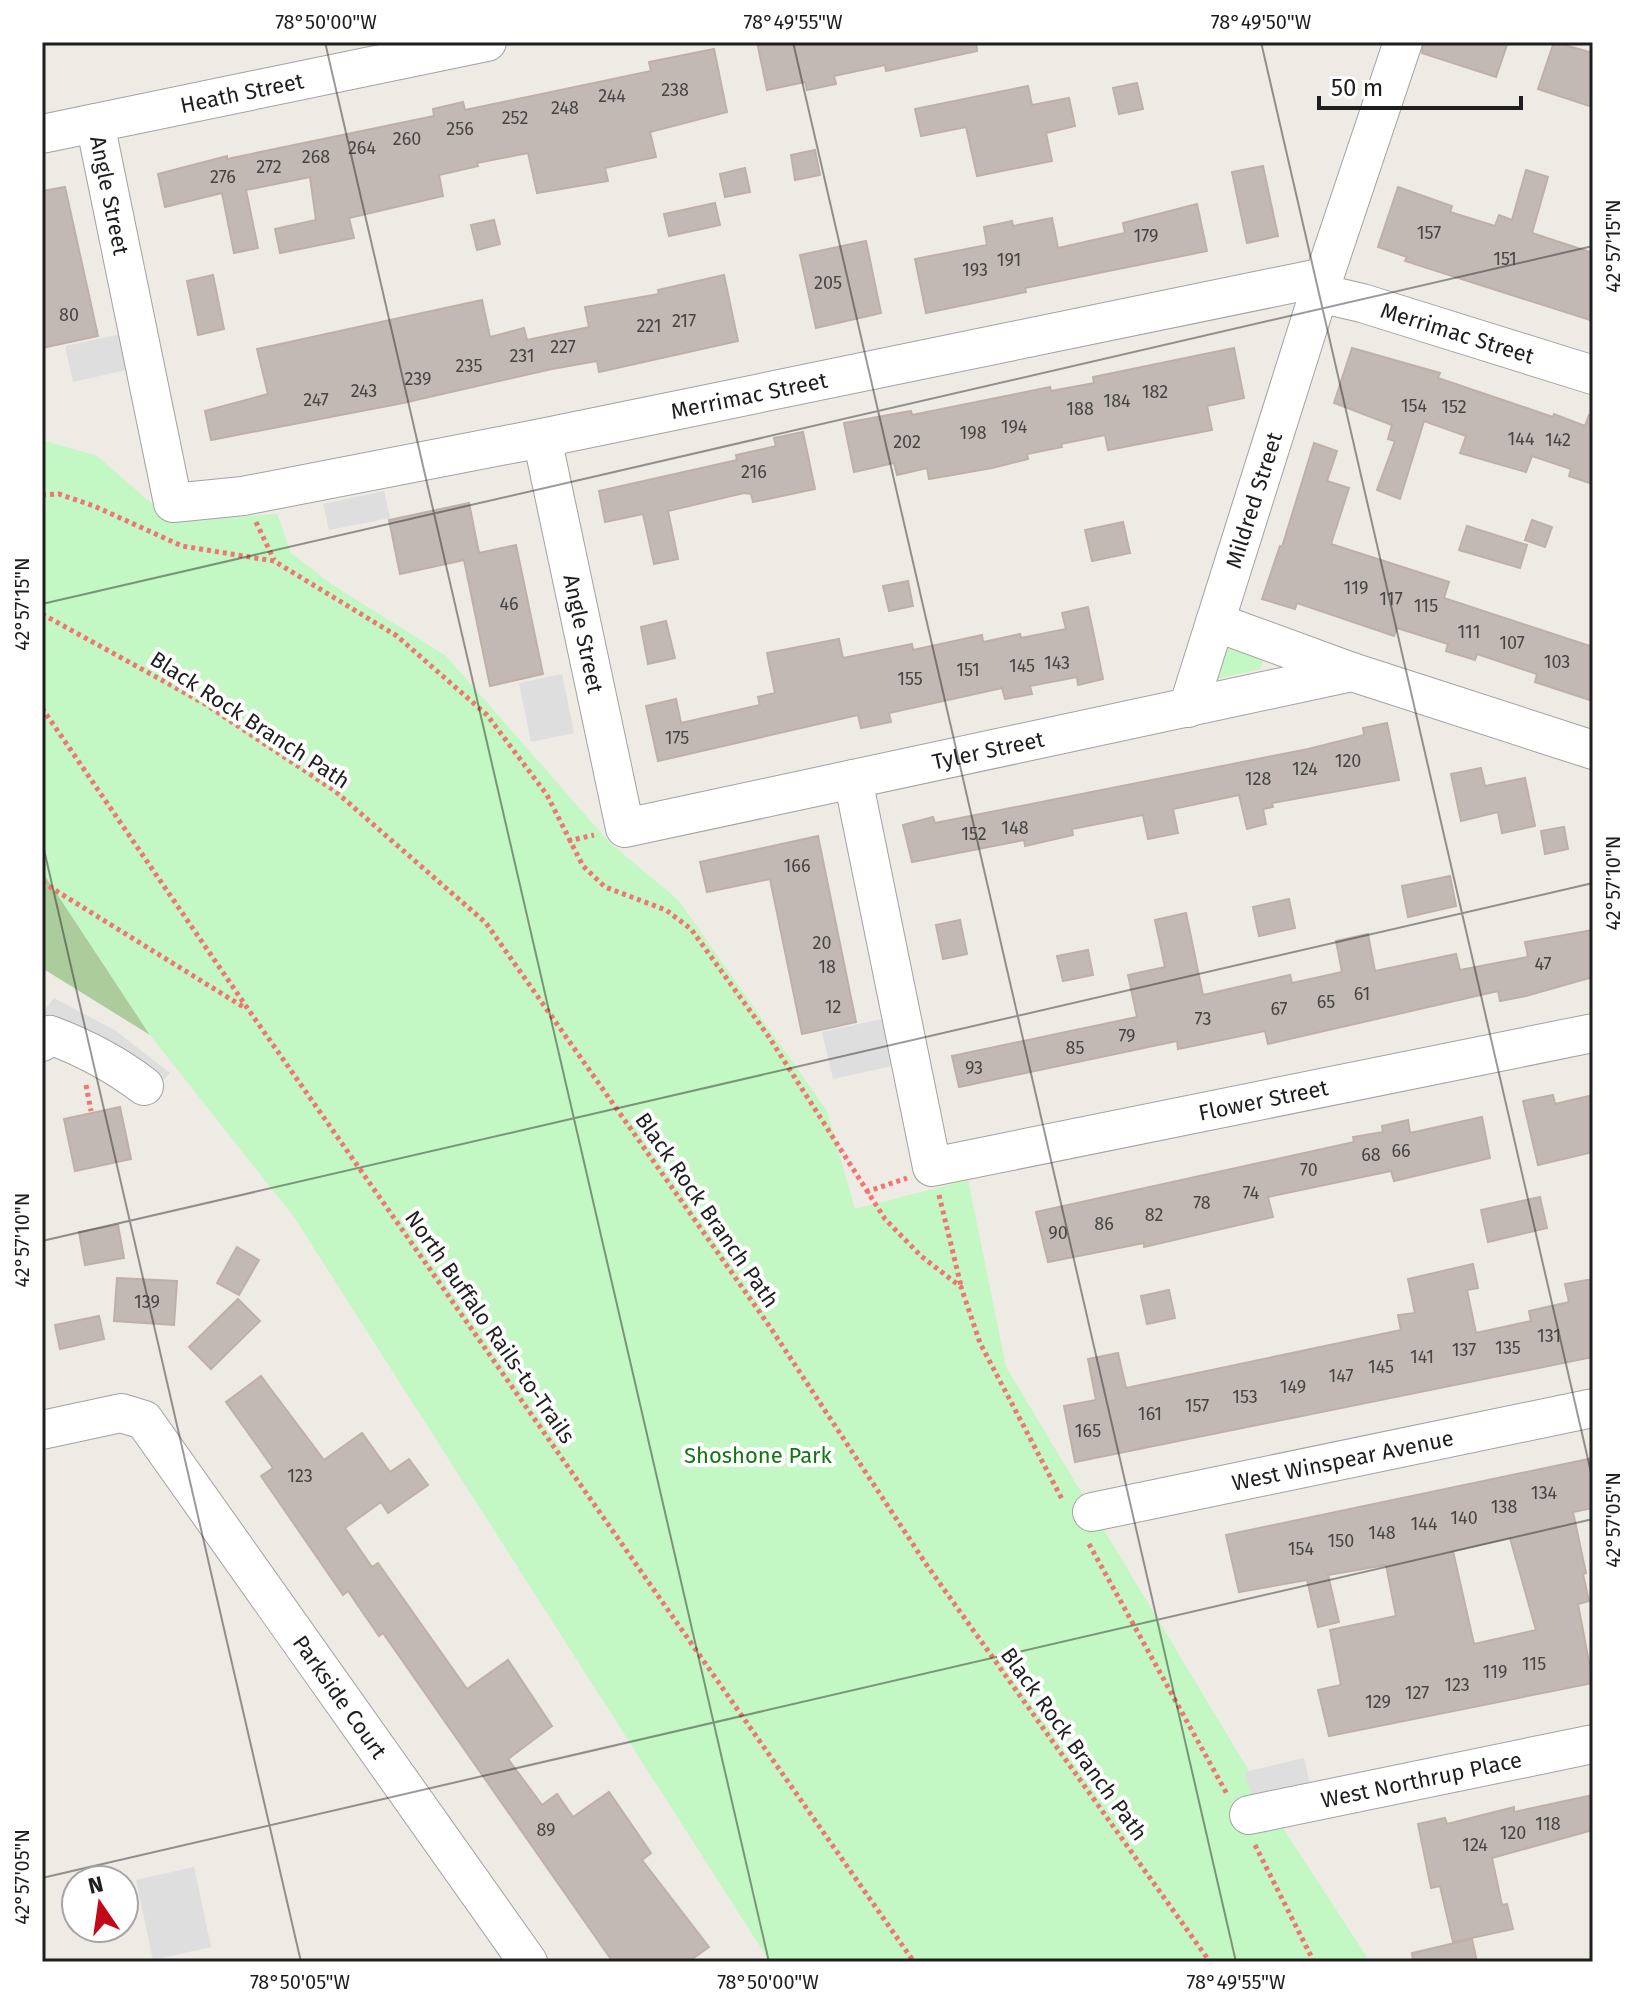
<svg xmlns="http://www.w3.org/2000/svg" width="1635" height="2004" viewBox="0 0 1635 2004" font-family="'Fira Sans',sans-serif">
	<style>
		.forest { fill: #accc9b }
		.park { fill: #c3f7c3 }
		.parking { fill: #dedede }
		.building { fill: #c3b9b4; stroke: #bfb0a7; stroke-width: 2; fill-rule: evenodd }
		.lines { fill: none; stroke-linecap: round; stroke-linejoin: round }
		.minor-casing { stroke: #a2a2a2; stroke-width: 40 }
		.path { stroke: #f37470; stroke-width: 5; stroke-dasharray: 4 4; stroke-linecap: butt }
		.minor { stroke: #fff; stroke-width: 38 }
		.ticks { fill: none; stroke: #1e1e1e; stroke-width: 2; stroke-opacity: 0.45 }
		.labels { text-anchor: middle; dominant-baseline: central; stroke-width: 8; stroke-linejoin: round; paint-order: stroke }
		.number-label { font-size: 18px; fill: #474544 }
		.street-label { font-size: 22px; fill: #1e1e1e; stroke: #fff }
		.park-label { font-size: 22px; fill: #107712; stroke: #fff }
		.neatline { fill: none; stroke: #1e1e1e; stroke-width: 3 }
		.ticks-label { font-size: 20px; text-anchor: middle; fill: #1e1e1e }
	</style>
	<rect width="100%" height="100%" fill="#eeeae4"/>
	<path class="forest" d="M42,871l108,164 -108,-67z"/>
	<g class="park">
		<path d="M42,440l55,16 76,66 104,-8 14,39 40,31 115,72 164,187 68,57 149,211 28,98 113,-29 38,187 282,469 82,126h-600l-476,-745 -144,-182 -108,-164z"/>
		<path d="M1223,644l40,16 -3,9 -47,11z"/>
	</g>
	<g class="parking">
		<path d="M122,334l8,35 -57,13 -8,-36z"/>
		<path d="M384,491l6,27 -61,12 -6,-26z"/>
		<path d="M562,674l12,59 -43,9 -12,-59z"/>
		<path d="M54,998l62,33 54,42 -26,28 -71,-42 -31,-4v-41z"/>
		<path d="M882,1019l10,47 -59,13 -11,-47z"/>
		<path d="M1304,1758l13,54 -58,14 -14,-54z"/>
		<path d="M194,1867l17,80 -58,13 -17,-80z"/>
	</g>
	<g class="building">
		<path d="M757,42h219l1,9 -91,20 -1,-6 -51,11 2,8 -29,6 -2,-8 -38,8z"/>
		<path d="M1424,42h84l-12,35 -74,-24z"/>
		<path d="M1554,42l39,11v54l-55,-18z"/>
		<path d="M714,49l13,63 -77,20 6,25 -51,11 3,13 -71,12 -9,-40 -51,10 1,3 -39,9 4,21 -94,22 5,20 -74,15 -5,-24 41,-9 -6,-43 -64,13 12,58 -24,5 -12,-60 -57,14 -7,-33 69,-18v3l207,-43 -1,-7 30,-7 2,8 186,-39 -2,-9z"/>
		<path d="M1137,83l6,26 -24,5 -6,-26z"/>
		<path d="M1028,86l4,19 37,-7 6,28 -29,7 6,28 -75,15 -11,-49 -45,9 -6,-27z"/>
		<path d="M815,150l5,25 -25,5 -4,-25z"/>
		<path d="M1263,166l15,70 -31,7 -15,-71z"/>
		<path d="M745,168l5,24 -25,5 -5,-23z"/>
		<path d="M1526,170l22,7 -16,56 61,20v68l-188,-60 2,-4 -29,-10 20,-60 54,19 -2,6 45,14 4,-11 13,5z"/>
		<path d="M65,187l33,149 -56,12v-157z"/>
		<path d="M715,203l5,22 -51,11 -5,-22z"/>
		<path d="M1197,204l10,47 -182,37 1,4 -100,21 -11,-54 72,-14 -3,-18 28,-6 1,5 39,-8 6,30 67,-15 -2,-10z"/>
		<path d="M494,220l6,24 -23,6 -6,-25z"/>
		<path d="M866,241l15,72 -65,15 -16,-73z"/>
		<path d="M213,275l11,54 -26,6 -11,-54z"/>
		<path d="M724,275l14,66 -139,31 -2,-11 -45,8 -149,34 -192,37 -6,-29 63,-17 -11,-45 225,-49 8,37 34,-9 3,12 62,-13 -4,-20 74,-13 -1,-4z"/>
		<path d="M1234,348l10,50 -37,8 5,24 -104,20 -3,-15 -44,9 1,3 -35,7 1,5 -36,9 -63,11 -2,-11 -30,7 -3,-12 -40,9 -10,-49 67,-12 1,4 138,-28 1,4 43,-8 -1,-6z"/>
		<path d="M1352,348l88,25 -2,5 115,39 1,-3 31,12 4,-11 4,1v68l-24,-8 2,-7 -39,-13 -6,16 -66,-19 6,-17 -42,-15 -24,78 -23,-9 18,-49 -7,-2 4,-14 -58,-22z"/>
		<path d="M803,432l12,57 -62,13 -2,-8 -7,-1 -76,18 10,48 -24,5 -11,-50 -38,8 -6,-31 138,-31 -1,-5 40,-9 -2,-8z"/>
		<path d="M1314,443l23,8 -10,30 22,7 -18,56 118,38 -5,16 149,49v54l-58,-19 2,-8 -60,-20 -2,6 -29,-9 2,-7 -51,-16 -3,8 -97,-33 -2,6 -33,-10 18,-53 2,1z"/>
		<path d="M469,503l10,50 37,-8 27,129 -53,12 -26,-126 -64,14 -11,-54z"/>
		<path d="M1532,520l20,7 -7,20 -20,-7z"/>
		<path d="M1123,522l7,31 -38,8 -7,-31z"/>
		<path d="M1467,526l60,19 -7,23 -61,-18z"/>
		<path d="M908,581l5,25 -24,5 -6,-25z"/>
		<path d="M1088,607l15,72 -25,6 -1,-8 -47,9 2,8 -27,5 -3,-11 -113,25 2,9 -30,6 -3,-13 -200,46 -12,-55 30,-7 5,24 79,-18 -2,-8 17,-4 -8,-40 72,-14 4,19 69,-14 1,6 69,-15 1,7 37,-8 1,4 45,-9 -4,-16z"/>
		<path d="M666,621l9,37 -27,6 -7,-37z"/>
		<path d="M1387,723l12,57 -127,23 1,4 -10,2 3,15 -19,5 -8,-34 -66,14 5,24 -30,6 -5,-24 -71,14 1,6 -48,11 -1,-6 -112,22 -9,-37 30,-8 2,6 373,-74 56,-14 -1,-7z"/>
		<path d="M1481,768l4,18 40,-8 10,48 -33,7 -4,-21 -37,9 -10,-47z"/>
		<path d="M1564,827l4,22 -23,5 -4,-23z"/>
		<path d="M818,836l38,186 -54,12 -32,-155 -63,13 -7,-30z"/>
		<path d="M1450,876l6,30 -48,11 -6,-31z"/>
		<path d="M1289,899l6,29 -36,8 -6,-29z"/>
		<path d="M1186,913l17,82 87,-20 2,8 50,-11 -6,-31 32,-7 7,37 81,-17 4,16 68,-13 -3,-15 68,-12v47l-67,19 -26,5 -2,-10 -230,53 -3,-13 -87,18 -1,-8 -218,46 -7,-31 185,-39 -9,-42 37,-8 -10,-47z"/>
		<path d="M960,920l7,34 -24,5 -7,-34z"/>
		<path d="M1088,950l5,25 -30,6 -6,-25z"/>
		<path d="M1553,1095l2,9 38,-9v57l-55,13 -15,-64z"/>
		<path d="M120,1107l11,52 -56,12 -11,-52z"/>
		<path d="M1482,1117l8,41 -96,23 -3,-10 -123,26 5,20 -129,30v-4l-96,19 -12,-50 318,-70 -1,-5 30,-5 -1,-6 26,-6 2,13z"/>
		<path d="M1540,1197l7,31 -59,14 -7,-32z"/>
		<path d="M118,1225l6,33 -39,7 -6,-33z"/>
		<path d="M237,1247l22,13 -20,35 -22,-12z"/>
		<path d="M1473,1264l5,24 -11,2 9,43 55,-12 -2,-10 40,-9 -4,-18 28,-5v78l-518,105 -11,-56 32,-6 -8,-41 30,-6 8,35 275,-58 -3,-15 17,-2 -7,-34z"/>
		<path d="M117,1278l60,3 -3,44 -60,-4z"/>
		<path d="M1169,1290l6,28 -28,6 -6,-28z"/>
		<path d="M238,1299l22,22 -49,48 -22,-22z"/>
		<path d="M99,1316l5,23 -44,10 -5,-24z"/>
		<path d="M261,1376l63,84 38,-27 28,39 19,-13 19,26 -40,28 -7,-11 -36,26 27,39 6,-4 89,126 41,-29 44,66 -44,33 34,46 15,-11 16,23 36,-25 42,61 -9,7 67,87 -21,15h-75l-230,-329 -4,3 -31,-45 -5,4 -82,-119 12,-8 -47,-66z"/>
		<path d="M1593,1458v50l-20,4 13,61 -3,1 6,27 -11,3 15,79 -264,53 -11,-46 23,-5 -11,-55 66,-14 -10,-51 -58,10 11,47 -21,5 -11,-47 -68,12 -13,-57zM1510,1538l26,92 -62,14 -21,-93z"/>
		<path d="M1593,1795v35l-101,28 10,47 5,-1 6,25 -60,13 -13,-56 -9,2 -13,-64 27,-6 2,6 67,-17v5z"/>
		<path d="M1472,1939l5,23h-64l-1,-9z"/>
	</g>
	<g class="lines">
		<g class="minor-casing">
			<g id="minor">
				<path id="s1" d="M95,123l78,380 70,-7 299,-58 782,-161"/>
				<path id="s2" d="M42,134l445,-92"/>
				<path id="s3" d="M1319,293l43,10 231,72"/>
				<path id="s4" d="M542,438l83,390 727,-156"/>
				<path d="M1215,622l137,50 241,78"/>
				<path id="s5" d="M1188,708l136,-431 79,-235"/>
				<path id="s6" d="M853,779l79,388 661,-134"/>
				<path d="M42,1042l8,-7c35,13 64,28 94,51"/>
				<path id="s7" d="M42,1430l79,-17 23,7 384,542"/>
				<path id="s8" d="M1092,1512l501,-104"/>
				<path id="s9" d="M1249,1815l344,-71"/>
			</g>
		</g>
		<g class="path">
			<path d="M42,495l17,-1 35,12 88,40 92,15 123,75 90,79 60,80 36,71 22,21 61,23 25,19 78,108 116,182 36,37 40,31 19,56 83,158"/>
			<path d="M256,522l18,38"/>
			<path d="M42,614l163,90 130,87 151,132 284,404 156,237 284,398"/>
			<path d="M42,708l206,301 666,953"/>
			<path d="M568,841l26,-6"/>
			<path d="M42,882l203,126"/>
			<path d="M86,1085l5,26"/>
			<path d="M866,1192l41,-14"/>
			<path d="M939,1195l22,91"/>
			<path d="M1089,1544l138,250"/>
			<path d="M1255,1845l59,117"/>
		</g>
		<use href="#minor" class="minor"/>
	</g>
	<path class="ticks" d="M325,42l444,1920M793,42l443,1920M1261,42l332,1439M42,604l1551,-358M42,841l259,1121M42,1241l1551,-358M42,1878l1551,-359"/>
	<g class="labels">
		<g class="number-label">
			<text x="675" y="90">238</text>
			<text x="612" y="96">244</text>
			<text x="565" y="108">248</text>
			<text x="515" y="118">252</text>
			<text x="460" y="129">256</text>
			<text x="407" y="139">260</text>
			<text x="362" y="148">264</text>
			<text x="316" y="157">268</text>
			<text x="269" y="167">272</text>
			<text x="223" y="177">276</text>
			<text x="1429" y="233">157</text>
			<text x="1146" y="236">179</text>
			<text x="1505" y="259">151</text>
			<text x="1009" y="260">191</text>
			<text x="975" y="270">193</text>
			<text x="828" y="283">205</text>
			<text x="69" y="315">80</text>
			<text x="684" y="321">217</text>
			<text x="649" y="326">221</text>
			<text x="563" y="347">227</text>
			<text x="522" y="356">231</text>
			<text x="469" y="366">235</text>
			<text x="418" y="379">239</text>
			<text x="364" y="391">243</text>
			<text x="1155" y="392">182</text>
			<text x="316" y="400">247</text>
			<text x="1117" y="401">184</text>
			<text x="1414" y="406">154</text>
			<text x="1454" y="407">152</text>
			<text x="1080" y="409">188</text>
			<text x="1014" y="427">194</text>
			<text x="973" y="433">198</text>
			<text x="1521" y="439">144</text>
			<text x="1558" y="440">142</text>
			<text x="907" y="442">202</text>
			<text x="754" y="472">216</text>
			<text x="1356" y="588">119</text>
			<text x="1391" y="599">117</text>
			<text x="509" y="604">46</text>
			<text x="1426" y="606">115</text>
			<text x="1469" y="632">111</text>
			<text x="1512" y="643">107</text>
			<text x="1557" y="662">103</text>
			<text x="1057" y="663">143</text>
			<text x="1022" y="666">145</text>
			<text x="968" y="670">151</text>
			<text x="910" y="679">155</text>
			<text x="677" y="738">175</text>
			<text x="1348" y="761">120</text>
			<text x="1305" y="769">124</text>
			<text x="1258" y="779">128</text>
			<text x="1015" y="828">148</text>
			<text x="974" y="834">152</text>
			<text x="797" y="866">166</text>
			<text x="822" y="943">20</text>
			<text x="1543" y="964">47</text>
			<text x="827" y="967">18</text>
			<text x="1362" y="994">61</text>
			<text x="1326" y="1002">65</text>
			<text x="833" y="1007">12</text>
			<text x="1279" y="1009">67</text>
			<text x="1203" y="1019">73</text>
			<text x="1127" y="1036">79</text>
			<text x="1075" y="1048">85</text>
			<text x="974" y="1068">93</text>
			<text x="1401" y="1151">66</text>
			<text x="1371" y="1155">68</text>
			<text x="1309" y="1170">70</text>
			<text x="1251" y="1193">74</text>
			<text x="1202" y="1203">78</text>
			<text x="1154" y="1215">82</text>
			<text x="1104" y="1224">86</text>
			<text x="1058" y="1233">90</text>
			<text x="147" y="1302">139</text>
			<text x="1549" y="1336">131</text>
			<text x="1508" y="1348">135</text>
			<text x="1464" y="1350">137</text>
			<text x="1422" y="1357">141</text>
			<text x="1381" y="1367">145</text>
			<text x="1341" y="1376">147</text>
			<text x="1293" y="1387">149</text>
			<text x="1245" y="1397">153</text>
			<text x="1197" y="1406">157</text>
			<text x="1150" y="1414">161</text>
			<text x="1088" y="1431">165</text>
			<text x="300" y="1476">123</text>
			<text x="1544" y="1493">134</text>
			<text x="1504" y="1507">138</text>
			<text x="1464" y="1518">140</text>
			<text x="1424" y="1524">144</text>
			<text x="1382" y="1533">148</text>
			<text x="1341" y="1541">150</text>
			<text x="1301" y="1549">154</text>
			<text x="1534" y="1664">115</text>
			<text x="1495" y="1672">119</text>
			<text x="1457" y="1685">123</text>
			<text x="1417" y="1693">127</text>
			<text x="1378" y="1702">129</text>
			<text x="1548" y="1824">118</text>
			<text x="546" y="1830">89</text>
			<text x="1513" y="1833">120</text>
			<text x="1475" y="1845">124</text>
		</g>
		<g class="street-label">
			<text stroke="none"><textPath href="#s2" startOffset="204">Heath Street</textPath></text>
			<text stroke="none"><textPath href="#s1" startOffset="74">Angle Street</textPath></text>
			<text stroke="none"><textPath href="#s3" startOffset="144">Merrimac Street</textPath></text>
			<text stroke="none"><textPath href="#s1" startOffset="974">Merrimac Street</textPath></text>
			<text stroke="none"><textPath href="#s5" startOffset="218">Mildred Street</textPath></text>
			<text stroke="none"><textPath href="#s4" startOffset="200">Angle Street</textPath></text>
			<text transform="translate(250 720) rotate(33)">Black Rock Branch Path</text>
			<text stroke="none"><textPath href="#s4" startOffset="770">Tyler Street</textPath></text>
			<text stroke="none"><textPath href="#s6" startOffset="734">Flower Street</textPath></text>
			<text transform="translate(707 1210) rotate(55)">Black Rock Branch Path</text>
			<text transform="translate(490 1327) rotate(55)">North Buffalo Rails-to-Trails</text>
			<text stroke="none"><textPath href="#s8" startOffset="256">West Winspear Avenue</textPath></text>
			<text stroke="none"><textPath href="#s7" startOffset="444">Parkside Court</textPath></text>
			<text transform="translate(1074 1744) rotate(54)">Black Rock Branch Path</text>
			<text stroke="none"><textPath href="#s9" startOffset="176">West Northrup Place</textPath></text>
		</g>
		<g class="park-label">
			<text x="758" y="1455">Shoshone Park</text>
		</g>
	</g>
	<rect width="1635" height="2004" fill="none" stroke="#ffffff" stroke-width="88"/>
	<g transform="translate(100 1904) rotate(347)"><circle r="38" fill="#ffffff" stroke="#a5a5a5" stroke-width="2"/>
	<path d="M0-6L14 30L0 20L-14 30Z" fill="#c20917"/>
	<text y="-12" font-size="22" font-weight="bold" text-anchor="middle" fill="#1e1e1e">N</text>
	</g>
	<path d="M1319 96v12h202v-12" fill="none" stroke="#1e1e1e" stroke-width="4"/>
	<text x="1331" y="96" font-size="24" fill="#1e1e1e" stroke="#ffffff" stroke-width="6" paint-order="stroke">50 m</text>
	<rect x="44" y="44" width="1547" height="1916" class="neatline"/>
	<g class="ticks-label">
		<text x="326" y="29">78°50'00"W</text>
		<text x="793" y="29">78°49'55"W</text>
		<text x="1261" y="29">78°49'50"W</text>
		<text transform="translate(1613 246) rotate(-90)" y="7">42°57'15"N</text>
		<text transform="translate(22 604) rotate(-90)" y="7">42°57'15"N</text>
		<text transform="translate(1613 883) rotate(-90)" y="7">42°57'10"N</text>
		<text transform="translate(22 1240) rotate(-90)" y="7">42°57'10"N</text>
		<text transform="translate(1613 1520) rotate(-90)" y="7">42°57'05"N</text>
		<text transform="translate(22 1877) rotate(-90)" y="7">42°57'05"N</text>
		<text x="300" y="1989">78°50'05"W</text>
		<text x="768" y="1989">78°50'00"W</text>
		<text x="1236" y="1989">78°49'55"W</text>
	</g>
</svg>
